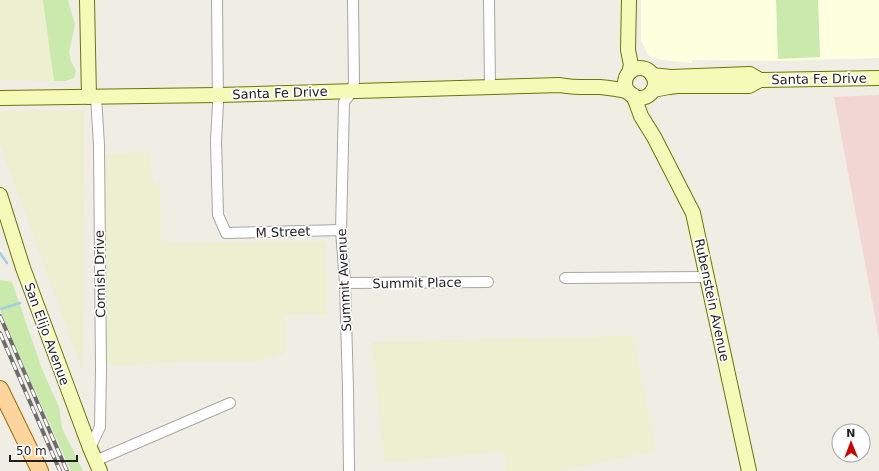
<svg xmlns="http://www.w3.org/2000/svg" width="879" height="471" viewBox="0 0 879 471" font-family="'DejaVu Sans',sans-serif">
	<style>
		.commercial { fill: #f1d6d4 }
		.education { fill: #feffdf }
		.farmland { fill: #ecefd0 }
		.grass { fill: #c9eaab }
		.lines { fill: none; stroke-linecap: round; stroke-linejoin: round }
		.stream { stroke: #a5d0de; stroke-width: 2.5 }
		.street-casing { stroke: #a6a6a6; stroke-width: 12 }
		.secondary-casing { stroke: #697804; stroke-width: 16 }
		.primary-casing { stroke: #9a6a00; stroke-width: 18 }
		.street { stroke: #fff; stroke-width: 10 }
		.secondary { stroke: #f6fab9; stroke-width: 14 }
		.primary { stroke: #fcd59e; stroke-width: 16 }
		.rail-casing { stroke: #6d6d6d; stroke-width: 4 }
		.rail { stroke: #fff; stroke-width: 2.5; stroke-dasharray: 8; stroke-linecap: butt }
		.labels { text-anchor: middle; dominant-baseline: central; stroke-width: 3.5; stroke-linejoin: round; paint-order: stroke }
		.street-label { font-size: 13px; fill: #1f1f1f; stroke: #fff }
	</style>
	<rect width="100%" height="100%" fill="#f0ede5"/>
	<path class="commercial" d="M879,95v243l-45,-241z"/>
	<path class="education" d="M641,0h238v58l-103,3 -84,-1v3l-30,-3 -13,-4 -8,-15z"/>
	<g class="farmland">
		<path d="M0,0h43l11,81 -54,-1z"/>
		<path d="M84,110l-1,262 -83,-228v-33z"/>
		<path d="M149,152l4,31h7l1,57 20,3 144,-2 2,73 -42,1v39l-24,7 -79,1 -68,4 -9,-5 -2,-207z"/>
		<path d="M633,336l23,115 -99,20h-51l-2,-20 -120,12 -12,-121z"/>
	</g>
	<g class="grass">
		<path d="M43,0h25l7,25 -6,27 2,9 5,10 -2,7 -8,3h-12z"/>
		<path d="M776,0h42l2,57 -42,2z"/>
		<path d="M0,280l12,2 30,87 17,38 3,21 21,43h-12l-62,-138 -9,-24z"/>
	</g>
	<g class="lines">
		<g class="stream">
			<path d="M0,253l7,10"/>
			<path d="M1,309l19,-6"/>
		</g>
		<g class="street-casing">
			<g id="street">
				<path d="M217,0l1,104 -2,37 2,74 8,18 115,-3"/>
				<path d="M489,0l1,87"/>
				<path d="M565,278l142,-1"/>
				<path d="M345,283l143,-1"/>
				<path d="M90,448l10,-21 1,-58 -2,-224 -3,-48"/>
				<path d="M95,461l135,-58"/>
				<path d="M349,471l-1,-82 -3,-106 -4,-53 3,-128 8,-10 2,-10 -1,-82"/>
			</g>
		</g>
		<g class="secondary-casing">
			<g id="secondary">
				<path d="M87,0l2,97"/>
				<path d="M629,0l-1,50 3,15 -2,8"/>
				<circle cx="640" cy="83" r="15"/>
				<path d="M652,75l19,2 79,-3 10,6"/>
				<path d="M653,90l16,-3 8,-1h72l11,-6 119,-2"/>
				<path d="M633,95l4,10 4,11 13,21 39,76 56,258"/>
				<path d="M0,98l218,-3 342,-10c14,3 26,2 40,2 10,1 19,2 29,5"/>
				<path d="M0,195l23,73 67,180 10,23"/>
			</g>
		</g>
		<g class="primary-casing">
			<path id="primary" d="M0,389l40,82"/>
		</g>
		<use href="#street" class="street"/>
		<use href="#secondary" class="secondary"/>
		<use href="#primary" class="primary"/>
		<g class="rail-casing">
			<g id="rail">
				<path d="M0,316l67,155"/>
				<path d="M0,333l60,138"/>
			</g>
		</g>
		<use href="#rail" class="rail"/>
	</g>
	<g class="labels">
		<g class="street-label">
			<text transform="translate(819 79) rotate(-1)">Santa Fe Drive</text>
			<text transform="translate(280 93) rotate(-2)">Santa Fe Drive</text>
			<text transform="translate(283 232) rotate(-2)">M Street</text>
			<text transform="translate(100 274) rotate(-91)">Cornish Drive</text>
			<text transform="translate(344 280) rotate(-93)">Summit Avenue</text>
			<text transform="translate(417 283) rotate(-1)">Summit Place</text>
			<text transform="translate(712 300) rotate(78)">Rubenstein Avenue</text>
			<text transform="translate(47 334) rotate(70)">San Elijo Avenue</text>
		</g>
	</g>
	<g transform="translate(851 443) rotate(359)"><circle r="19" fill="#ffffff" stroke="#a5a5a5"/>
	<path d="M0-3L7 15L0 10L-7 15Z" fill="#ce0400"/>
	<text y="-6" font-size="11" font-weight="bold" text-anchor="middle" fill="#1f1f1f">N</text>
	</g>
	<path d="M10 455v6h67v-6" fill="none" stroke="#1f1f1f" stroke-width="2"/>
	<text x="16" y="455" font-size="12" fill="#1f1f1f" stroke="#ffffff" stroke-width="3" paint-order="stroke">50 m</text>
</svg>
